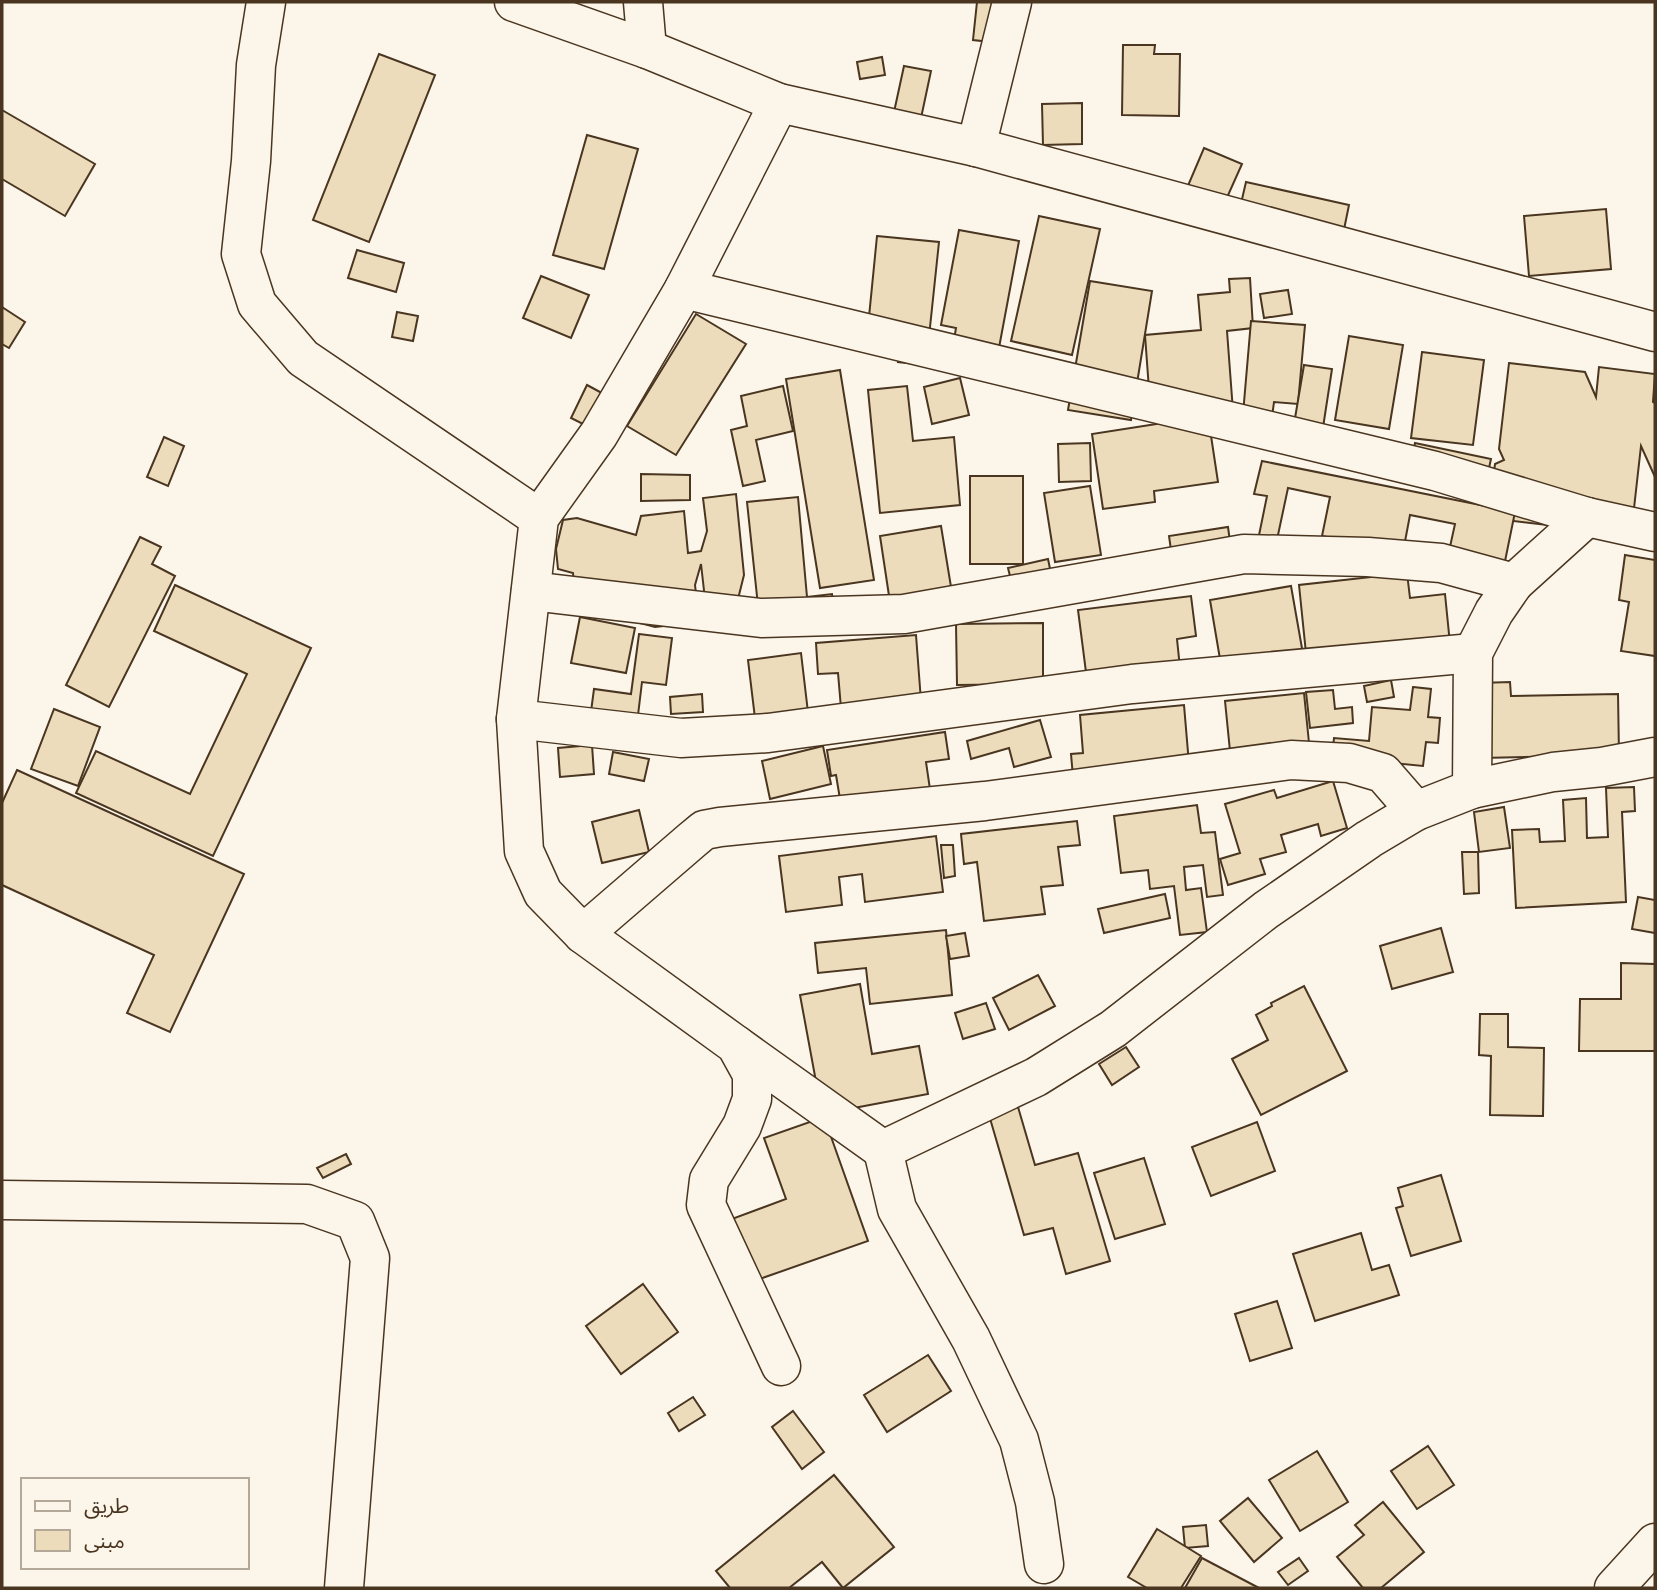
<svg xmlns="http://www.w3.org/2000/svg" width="1657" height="1590" viewBox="0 0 1657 1590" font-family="Manrope,'Noto Sans Arabic',sans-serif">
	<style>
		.building { fill: #ecdcbc; stroke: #4a3520; stroke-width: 2 }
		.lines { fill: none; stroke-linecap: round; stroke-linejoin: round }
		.minor-casing { stroke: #4a3520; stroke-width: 41 }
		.minor { stroke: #fbf6e9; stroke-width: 38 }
	</style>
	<rect width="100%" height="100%" fill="#fbf6e9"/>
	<g class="building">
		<path d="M977,2h35l-4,42 -35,-4z"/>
		<path d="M1123,45h32l-1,9h26l-1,62 -57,-1z"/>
		<path d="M379,54l56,21 -66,167 -56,-22z"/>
		<path d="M882,57l3,18 -25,4 -3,-17z"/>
		<path d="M904,66l27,5 -10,47 -27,-6z"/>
		<path d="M1082,103v41l-39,1 -1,-41z"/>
		<path d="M2,110l93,54 -30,52 -63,-37z"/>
		<path d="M587,135l51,14 -34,120 -51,-14z"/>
		<path d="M1204,148l38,16 -21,47 -37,-16z"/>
		<path d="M1246,182l103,23 -9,44 -104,-24z"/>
		<path d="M1606,209l5,60 -82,7 -5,-60z"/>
		<path d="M1039,216l61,13 -28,126 -61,-14z"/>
		<path d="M959,230l60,11 -21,112 -45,-7 3,-18 -15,-3z"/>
		<path d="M877,236l62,6 -13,123 -28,-3 2,-14 -31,-31z"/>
		<path d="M357,250l47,13 -8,29 -48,-14z"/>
		<path d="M541,276l48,19 -18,43 -48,-20z"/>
		<path d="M1250,278l3,50 -26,3 6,80 -82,6 -6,-82 56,-5 -3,-35 32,-3 -1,-13z"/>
		<path d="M1090,281l62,10 -21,129 -63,-10z"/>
		<path d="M1288,290l4,24 -28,4 -4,-24z"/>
		<path d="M2,307l23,15 -16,26 -7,-4z"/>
		<path d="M397,312l21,4 -5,25 -21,-4z"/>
		<path d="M696,314l50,30 -70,111 -49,-29z"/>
		<path d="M1251,321l54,4 -7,79 -24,-2 -2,15 -29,-3z"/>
		<path d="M1349,336l54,9 -14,84 -54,-9z"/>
		<path d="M1422,352l62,8 -11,85 -62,-7z"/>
		<path d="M1509,363l76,9 11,25 3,-30 56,7 -2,28 2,1v74l-14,-31 -10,89 -143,-17 7,-54 9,-4 -5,-11z"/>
		<path d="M1304,365l28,4 -10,65 -29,-4z"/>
		<path d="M840,370l34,210 -54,8 -34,-209z"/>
		<path d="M960,378l9,37 -37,9 -8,-37z"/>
		<path d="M587,385l26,14 -16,32 -26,-13z"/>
		<path d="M783,386l10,45 -37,9 9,41 -22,5 -12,-56 16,-4 -6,-30z"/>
		<path d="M907,386l6,55 41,-4 6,68 -80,8 -12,-123z"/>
		<path d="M1208,416l10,66 -64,9 1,11 -52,7 -11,-75z"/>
		<path d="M164,437l20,9 -16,40 -21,-9z"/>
		<path d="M1090,443l1,38 -32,1 -1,-38z"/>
		<path d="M1415,443l76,16 -6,27 -75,-17z"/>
		<path d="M1262,461l253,51 -13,64 -56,-11 9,-41 -45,-9 -7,37 -81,-16 8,-39 -42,-9 -13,61 -18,-4 10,-49 -13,-2z"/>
		<path d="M641,474l49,1v25l-49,1z"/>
		<rect x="970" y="476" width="53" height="88"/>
		<path d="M1090,486l11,69 -46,7 -11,-69z"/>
		<path d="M736,494l8,81 -10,40 -27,2 -6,-53 -6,21 2,17 -16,22 -26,3 -79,-21 -3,-33 -15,-4 -2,-20 7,-29 14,-2 59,17 5,-19 43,-5 4,42 13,-2 6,-20 -4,-33z"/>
		<path d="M798,497l9,100 25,-3 2,14 -75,7 -12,-113z"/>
		<path d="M941,526l12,73 -62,10 -11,-73z"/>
		<path d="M1228,527l3,22 -59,8 -3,-21z"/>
		<path d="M140,537l21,10 -9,17 23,12 -66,131 -43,-22z"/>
		<path d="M1625,555l30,5v96l-34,-5 8,-49 -10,-2z"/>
		<path d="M1048,559l6,29 -39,8 -7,-28z"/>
		<path d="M1407,573l3,25 35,-4 5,50 -143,19 -8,-78z"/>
		<path d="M175,585l136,63 -98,208 -137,-63 20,-42 94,43 57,-120 -93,-43z"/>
		<path d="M1291,586l15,85 -85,-6 -11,-65z"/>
		<path d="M1191,596l5,40 -19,3 3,29 -93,12 -9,-70z"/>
		<path d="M580,617l55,11 -9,45 -55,-10z"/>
		<path d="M1043,623v61l-86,1 -1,-61z"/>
		<path d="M639,634l33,4 -6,47 -24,-3 -7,58 -47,-6 6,-45 37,5z"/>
		<path d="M916,635l5,66 -80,7 -3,-35 -20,1 -2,-31z"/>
		<path d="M801,653l8,68 -51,22 -10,-83z"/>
		<path d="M1391,680l3,17 -27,5 -3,-16z"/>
		<path d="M1510,682l1,14 107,-2 1,61 -138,3 -2,-75z"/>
		<path d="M1413,687l18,2 -3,28 12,1 -2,25 -12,-1 -3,24 -91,-9 2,-19 35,3 3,-34 38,3z"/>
		<path d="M1333,690l2,19 17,-2 1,16 -43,5 -4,-36z"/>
		<path d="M1304,693l6,60 -79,8 -6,-60z"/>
		<path d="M702,694l1,18 -32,2 -1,-17z"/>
		<path d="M1184,705l5,59 -114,36 -4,-46 12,-1 -3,-38z"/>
		<path d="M54,709l46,18 -22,59 -47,-17z"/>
		<path d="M1040,720l11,37 -37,10 -5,-19 -38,11 -4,-18z"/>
		<path d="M945,732l4,27 -23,3 6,41 -89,14 -7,-42 -5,1 -4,-26z"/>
		<path d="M592,745l2,29 -34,3 -2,-29z"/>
		<path d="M823,746l8,38 -61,15 -8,-38z"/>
		<path d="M613,752l36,7 -5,22 -35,-7z"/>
		<path d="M17,770l227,104 -74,158 -43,-19 27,-58 -152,-70v-82z"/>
		<path d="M1333,781l14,47 -26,8 -3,-12 -37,11 5,17 -26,7 5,15 -37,11 -8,-26 20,-6 -15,-49 49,-14 3,8z"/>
		<path d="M1634,787l1,24 -13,1 4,90 -110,6 -4,-78 27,-1 1,13 25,-1 -2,-41 23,-2 1,40 21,-1 -2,-49z"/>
		<path d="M1197,805l4,28 14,-1 8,63 -16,2 -4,-32 -19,2 2,23 15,-2 6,44 -27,3 -6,-49 -24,3 -2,-19 -27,3 -7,-57z"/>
		<path d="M1504,807l6,41 -31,4 -5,-40z"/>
		<path d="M639,810l10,42 -47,11 -10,-41z"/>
		<path d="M1077,821l3,24 -22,2 5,38 -22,2 4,27 -61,7 -7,-59 -13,2 -3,-30z"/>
		<path d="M936,836l7,56 -78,10 -3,-28 -23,3 3,28 -56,7 -7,-56z"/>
		<path d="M941,845h12l2,31 -11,2z"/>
		<path d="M1462,852h16l1,41 -15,1z"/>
		<path d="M1165,894l5,24 -66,15 -6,-24z"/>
		<path d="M1638,897l17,3v33l-23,-4z"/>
		<path d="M1441,928l12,44 -61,17 -12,-43z"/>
		<path d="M946,930l6,65 -82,9 -4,-36 -48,5 -3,-30z"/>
		<path d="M965,933l4,23 -19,3 -4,-23z"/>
		<path d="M1621,963l34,1v87h-76l1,-52h41z"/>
		<path d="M1038,975l17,31 -46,24 -16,-32z"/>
		<path d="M860,984l12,70 47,-8 9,48 -106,20 -22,-119z"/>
		<path d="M1304,986l43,85 -86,44 -29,-56 36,-19 -12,-25 16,-9 -1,-3z"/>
		<path d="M986,1003l9,26 -32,10 -8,-26z"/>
		<path d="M1480,1014h28v33l36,1 -1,68 -53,-1 1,-59 -12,-1z"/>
		<path d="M1126,1047l13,20 -27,18 -13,-21z"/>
		<path d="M1018,1107l17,58 43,-12 32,108 -44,13 -13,-46 -29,7 -35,-120z"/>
		<path d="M824,1117l44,124 -117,41 -22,-62 57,-21 -22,-61z"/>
		<path d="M1257,1122l18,49 -64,25 -19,-49z"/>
		<path d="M346,1154l5,10 -28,14 -6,-10z"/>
		<path d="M1144,1158l21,66 -50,15 -21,-66z"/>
		<path d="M1441,1175l20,66 -50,15 -15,-48 7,-2 -5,-18z"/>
		<path d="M1361,1233l11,37 17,-5 10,30 -84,26 -22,-67z"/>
		<path d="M643,1284l35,48 -57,42 -35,-48z"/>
		<path d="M1277,1301l15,47 -42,13 -15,-47z"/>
		<path d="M928,1355l23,36 -64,41 -23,-37z"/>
		<path d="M693,1397l12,18 -26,16 -11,-18z"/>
		<path d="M793,1411l31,41 -22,17 -30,-42z"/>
		<path d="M1428,1446l26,39 -37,24 -26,-38z"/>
		<path d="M1317,1451l31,51 -48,29 -31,-51z"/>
		<path d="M834,1475l60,72 -51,41 -21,-26 -33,26h-59l-14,-17z"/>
		<path d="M1248,1498l34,40 -28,24 -34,-41z"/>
		<path d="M1383,1502l41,50 -43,36h-18l-26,-31 27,-22 -9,-10z"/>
		<path d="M1206,1525l2,21 -23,2 -2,-21z"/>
		<path d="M1157,1529l44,27 -20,32h-34l-19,-11z"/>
		<path d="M1202,1558l57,30h-74z"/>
		<path d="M1299,1558l9,13 -20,14 -10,-13z"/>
	</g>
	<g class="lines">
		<g class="minor-casing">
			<g id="minor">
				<path d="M266,2l-10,63 -5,96 -10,93 16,50 46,54 236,160"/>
				<path d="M514,2l133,47 132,54 197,44 679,185"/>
				<path d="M643,2l4,47"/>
				<path d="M779,103l-95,186 -85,145 -60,84 -23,201 8,132 19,42 40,41 153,111 16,29v25l-10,27 -33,54 -3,25 75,161"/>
				<path d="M976,147l36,-145"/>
				<path d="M684,289l751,182 152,46 68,15"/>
				<path d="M531,591l230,27 143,-4 340,-60 124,3 73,6 73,20 73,-66"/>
				<path d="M516,719l165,19 87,-5 364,-49 341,-31"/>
				<path d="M1472,789l81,-17 49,-5 53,-10"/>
				<path d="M583,934l109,-94 12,-10 16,-3 265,-26 306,-41 58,3 34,10 33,38"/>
				<path d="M736,1045l147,105 153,-73 77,-48 153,-119 103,-71 47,-28 56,-22 1,-136 21,-41 20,-29"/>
				<path d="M883,1150l14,59 74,130 48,101 16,62 9,62"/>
				<path d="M2,1200l305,4 48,17 15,37 -26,330"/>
				<path d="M1614,1588l41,-45"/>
			</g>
		</g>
		<use href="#minor" class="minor"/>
	</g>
	<rect width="1657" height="1590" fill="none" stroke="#4a3520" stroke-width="7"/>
	<rect x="21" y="1478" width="228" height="91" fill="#fbf6e9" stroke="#b4a999" stroke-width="2"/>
	<rect x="35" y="1501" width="35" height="10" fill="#fbf6e9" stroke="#b4a999" stroke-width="2"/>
	<text x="84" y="1513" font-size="21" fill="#4a3520">طريق</text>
	<rect x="35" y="1530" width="35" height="21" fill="#ecdcbc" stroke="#b4a999" stroke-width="2"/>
	<text x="84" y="1548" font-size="21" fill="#4a3520">مبنى</text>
</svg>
